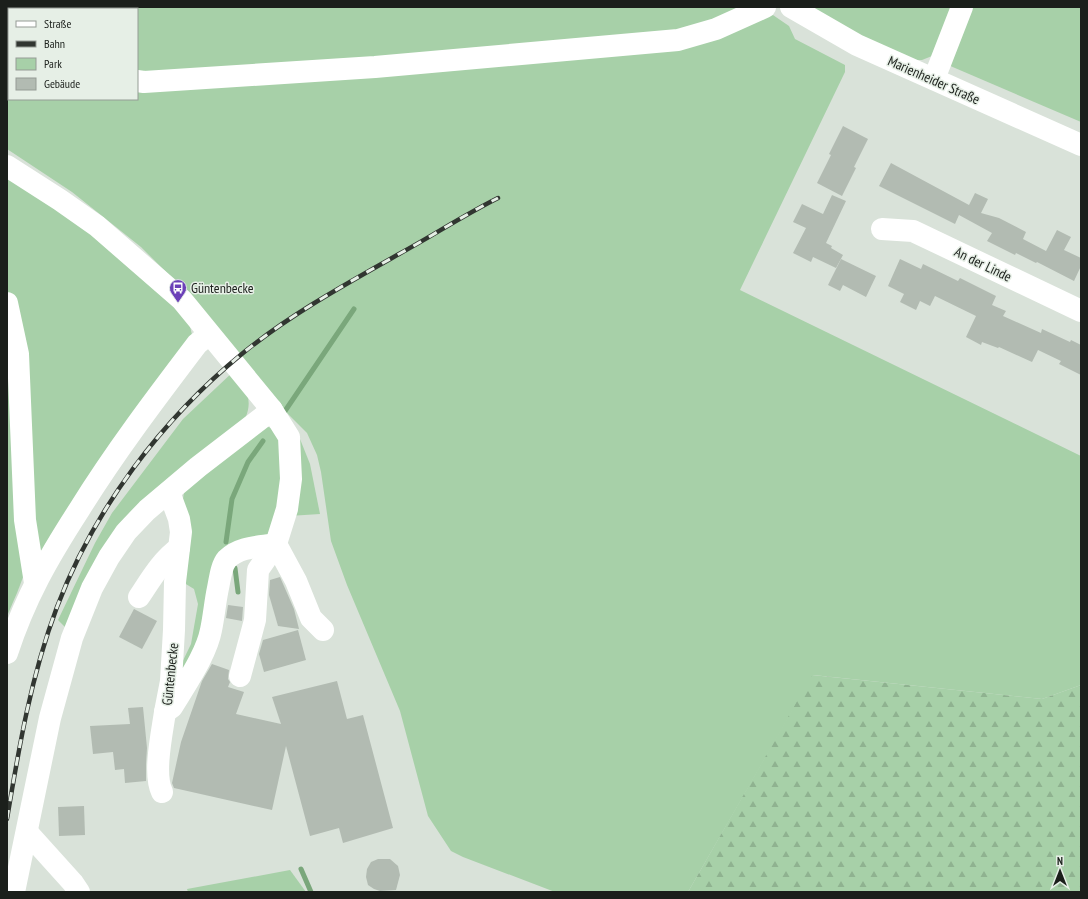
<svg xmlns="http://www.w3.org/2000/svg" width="1088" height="899" viewBox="0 0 1088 899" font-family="'PT Sans Narrow',sans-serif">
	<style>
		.green { fill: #a7d0a8 }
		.forest { fill: url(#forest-firs) }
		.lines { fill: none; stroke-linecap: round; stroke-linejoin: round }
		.stream { stroke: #7aa77b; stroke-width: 5 }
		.building { fill: #b2bbb2 }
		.minor { stroke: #fff; stroke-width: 22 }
		.major { stroke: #fff; stroke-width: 22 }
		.rail-casing { stroke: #313631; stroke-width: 4.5 }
		.rail { stroke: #e6efe6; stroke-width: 3; stroke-dasharray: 9; stroke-linecap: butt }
		.labels { text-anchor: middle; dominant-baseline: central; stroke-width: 3; stroke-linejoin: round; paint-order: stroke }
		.street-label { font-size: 14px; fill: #1b1f1b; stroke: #e6efe6 }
		.poi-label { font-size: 14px; fill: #1b1f1b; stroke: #e6efe6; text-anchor: start }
	</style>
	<defs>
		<pattern id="forest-firs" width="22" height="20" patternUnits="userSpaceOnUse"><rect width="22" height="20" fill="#a7d0a8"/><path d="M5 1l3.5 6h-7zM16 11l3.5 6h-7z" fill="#8fb290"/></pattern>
	</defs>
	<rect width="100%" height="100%" fill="#d9e2d9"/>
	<g class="green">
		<path d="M7,7h749l-78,28 -541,42v-68h-128v58h-2z"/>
		<path d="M812,7h146l-26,49 -10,4h-8l-55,-23z"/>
		<path d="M966,7h115v115l-133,-57z"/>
		<path d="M770,13l19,13 6,13 50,26v7l-105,218 341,166v229l-39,14 -229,-24 -125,217h-133l-92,-35 -12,-6 -23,-35 -28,-105 -53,-126 -16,-44 -10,-69 -4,-17 -10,-22 -22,-22 -99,-119 -45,-45 -69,-55 -65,-43v-75h2v25h128v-15l539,-39z"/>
		<path d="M7,171l55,36 122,104 6,15 2,9 -129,181 -26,42 -15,-205 -15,-65z"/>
		<path d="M7,322l18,250 -8,21 -10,23z"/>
		<path d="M234,371c11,18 20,27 11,48l-69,54 -108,157 -10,-10 37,-77 17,-30 71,-94z"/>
		<path d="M265,426l13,4 7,14 -11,90 -33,12 -46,113 -18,14 14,-29 7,-40 -4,-15 -13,-8 2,-82 1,-7z"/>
		<path d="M300,439l10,25 10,50 -31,2z"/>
		<path d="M290,870l16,22h-118l-1,-3z"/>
	</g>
	<path class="forest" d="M812,675l230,24 39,-14v207h-393z"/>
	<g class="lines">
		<g class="stream">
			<path d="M285,411l69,-102"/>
			<path d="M226,542l6,-43 16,-37 15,-21"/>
			<path d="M235,568l3,24"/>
			<path d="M301,869l10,23"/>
		</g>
	</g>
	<g class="building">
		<path d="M843,126l25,13 -14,28 2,1 -14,28 -25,-13 14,-28 -2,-1z"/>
		<path d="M891,163l78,42 6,-12 13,6 -7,14 18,5 27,14 -3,7 23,12 11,-21 14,7 -7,13 17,8v8l-7,15 -37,-19 -1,1 -20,-10 -1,2 -28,-14 5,-8 -33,-18 -4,9 -76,-38z"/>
		<path d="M832,195l14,6 -20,42 6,3 -1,2 12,7 -7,13 -23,-11 -2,5 -18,-9 13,-25 -13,-6 9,-18 21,10z"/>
		<path d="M841,259l35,17 -10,21 -23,-12 -3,6 -12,-6z"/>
		<path d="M900,259l21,10 2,-5 35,17 2,-3 36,18 -4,9 14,6 -3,5 38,17 1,-4 28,13 1,-2 10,5v30l-22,-11 2,-3 -23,-11 -6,12 -33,-15 -1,1 -16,-6 -1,3 -15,-8 10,-21 -41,-20 -5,10 -10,-5 -4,9 -16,-8 4,-8 -16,-8z"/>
		<path d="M280,577l14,32 5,20 -21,-3 -9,-31 1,-15z"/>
		<path d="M228,605l15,2 -1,14 -16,-3z"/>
		<path d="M134,609l23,12 -15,28 -23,-12z"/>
		<path d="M298,630l8,30 -42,12 -5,-18 4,-14z"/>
		<path d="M212,664l17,6 -1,9 2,3 -2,5 16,5 -8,22 45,10 -9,-27 65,-16 10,38 16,-4 30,113 -50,15 -4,-15 -29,8 -24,-90 -14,64 -98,-22 -2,-5 9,-41 21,-61z"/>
		<path d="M143,707l4,41 -1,16v17l-21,2 -1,-14 -9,1 -2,-18 -20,2 -3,-28 40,-2 -2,-16z"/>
		<path d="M84,806l1,29 -26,1 -1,-29z"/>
		<path d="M378,859h12l8,7 2,9 -4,15 -16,1 -6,-2 -6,-4 -2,-8 1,-8 4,-7z"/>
	</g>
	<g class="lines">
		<g class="minor">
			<path d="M7,68l2,1"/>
			<path d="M934,79l28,-72"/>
			<path d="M137,81l7,1 231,-15 303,-27 38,-11 49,-22"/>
			<path d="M7,166l53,34 37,26 85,74 90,110 17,27 2,42 -4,30 -11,35 -18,26 -3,50 -15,56"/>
			<path d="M882,229l31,2 168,80"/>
			<path d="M7,303l11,51 7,166 10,63"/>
			<path d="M169,492l10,27 2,13 -6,50 -1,48 -3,51 -6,31 7,-5 5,-8c12,-20 30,-47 34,-69 3,-14 4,-28 7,-42 2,-9 3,-22 9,-29 13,-13 33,-12 49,-15l20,37 15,37 12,12"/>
			<path d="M139,597c12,-18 23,-37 40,-49"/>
			<path d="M7,653c18,-55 41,-95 72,-143 36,-58 77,-112 118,-166l12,-10"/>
			<path d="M162,792c-9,-18 0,-59 3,-80"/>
			<path d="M27,832l46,51 6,9"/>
			<path d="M14,892l36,-174 22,-80 20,-50 17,-31 17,-25 21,-22 51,-43 74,-57"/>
		</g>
		<path class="major" d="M791,7l66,38 224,100"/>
		<g class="rail-casing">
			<path id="rail" d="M7,819c12,-72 24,-143 50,-212 37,-98 105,-188 186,-254 48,-39 103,-69 156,-99 33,-18 65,-39 99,-56"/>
		</g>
		<use href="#rail" class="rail"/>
	</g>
	<defs>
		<g id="bus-pin" transform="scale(0.9)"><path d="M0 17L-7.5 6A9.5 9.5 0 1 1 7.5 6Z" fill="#6b40b8" stroke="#e6efe6"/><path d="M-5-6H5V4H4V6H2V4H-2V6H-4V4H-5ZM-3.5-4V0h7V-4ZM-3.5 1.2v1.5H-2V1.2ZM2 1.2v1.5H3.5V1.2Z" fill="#fff"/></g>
	</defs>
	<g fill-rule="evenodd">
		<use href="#bus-pin" x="178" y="288"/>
	</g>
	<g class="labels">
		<g class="street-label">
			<text transform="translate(934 80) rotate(24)">Marienheider Straße</text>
			<text transform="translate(983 264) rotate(26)">An der Linde</text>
			<text transform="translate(170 674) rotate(-84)">Güntenbecke</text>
		</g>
		<g class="poi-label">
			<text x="191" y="288">Güntenbecke</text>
		</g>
	</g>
	<rect width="1088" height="899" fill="none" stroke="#1b1f1b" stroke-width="16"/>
	<rect x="8" y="8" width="130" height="92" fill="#e6efe6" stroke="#959c95"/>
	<rect x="16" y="21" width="20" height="6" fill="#ffffff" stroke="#959c95"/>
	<text x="44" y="28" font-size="12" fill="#1b1f1b">Straße</text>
	<rect x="16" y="41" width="20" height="6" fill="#313631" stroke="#959c95"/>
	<text x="44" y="48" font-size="12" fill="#1b1f1b">Bahn</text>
	<rect x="16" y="58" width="20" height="12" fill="#a7d0a8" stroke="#959c95"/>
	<text x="44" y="68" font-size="12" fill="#1b1f1b">Park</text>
	<rect x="16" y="78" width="20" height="12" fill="#b2bbb2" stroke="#959c95"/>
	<text x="44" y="88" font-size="12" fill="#1b1f1b">Gebäude</text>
	<g transform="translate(1060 871)" stroke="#e6efe6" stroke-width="3" paint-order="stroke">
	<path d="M0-3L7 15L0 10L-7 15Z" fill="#1b1f1b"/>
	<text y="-6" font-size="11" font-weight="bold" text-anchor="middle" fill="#1b1f1b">N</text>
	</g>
</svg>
